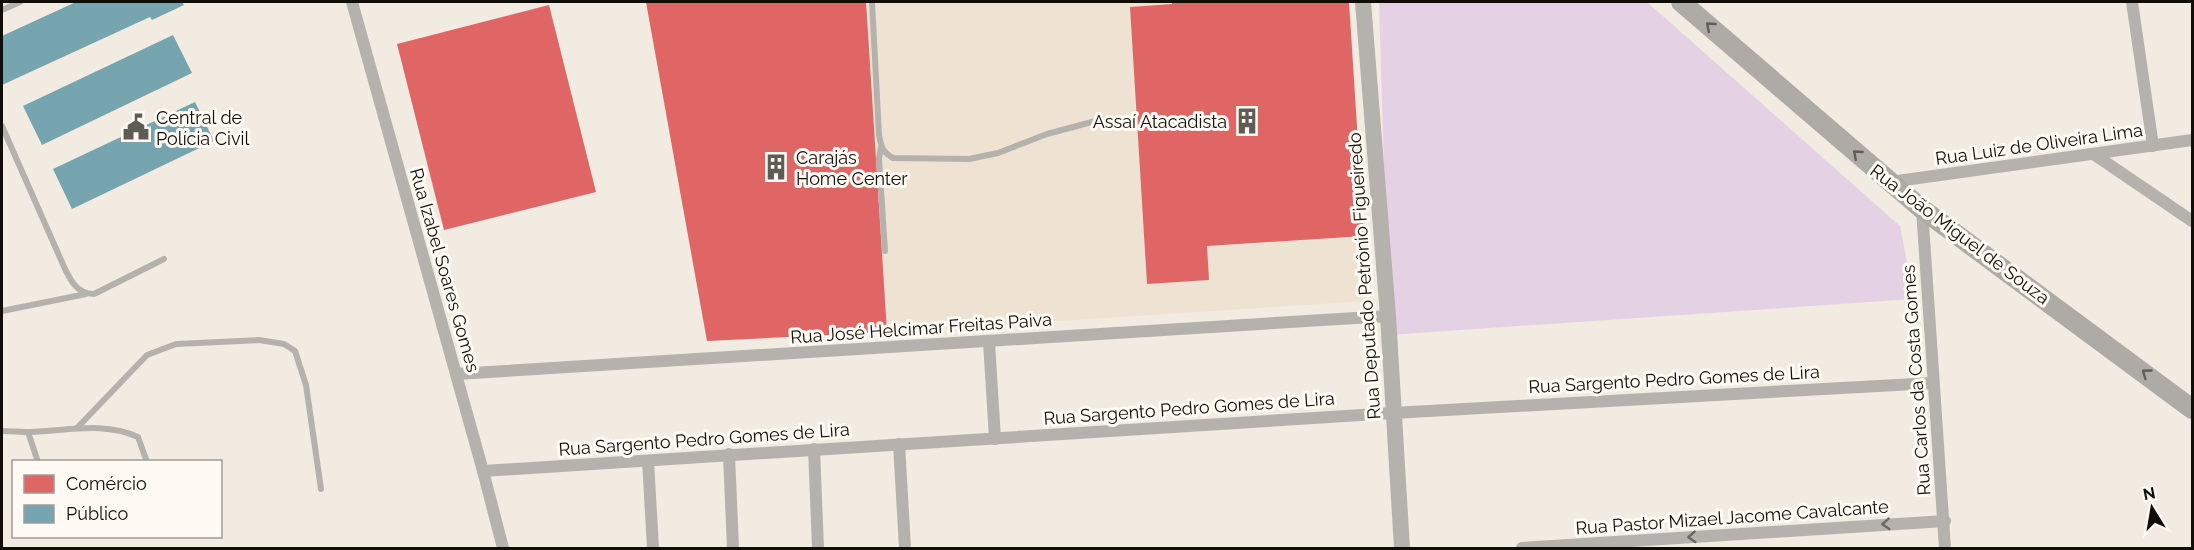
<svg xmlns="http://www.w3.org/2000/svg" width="2194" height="550" viewBox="0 0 2194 550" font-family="Raleway,sans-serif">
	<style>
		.built { fill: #eee3d2 }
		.green { fill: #e4d2e4 }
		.shops { fill: #e06666 }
		.public { fill: #76a5af }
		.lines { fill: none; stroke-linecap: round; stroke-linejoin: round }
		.service { stroke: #b5b2ae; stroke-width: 6 }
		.minor { stroke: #b5b2ae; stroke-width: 12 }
		.tertiary { stroke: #b5b2ae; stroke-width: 16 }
		.primary { stroke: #aeaaa6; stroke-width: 20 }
		.oneway { stroke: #605c58 }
		.oneway2 { stroke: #6b6864 }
		.labels { text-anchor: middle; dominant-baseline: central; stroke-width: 6; stroke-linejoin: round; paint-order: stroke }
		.poi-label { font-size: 18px; fill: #110e09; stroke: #fffaf4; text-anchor: start }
		.street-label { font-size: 18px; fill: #110e09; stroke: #fffaf4 }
	</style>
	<rect width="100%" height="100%" fill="#f1ebe2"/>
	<path class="built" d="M646,2h703l19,299 -481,31 -180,9z"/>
	<path class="green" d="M1379,2h268l253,224 14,73 -525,36z"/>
	<g class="shops">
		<path d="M646,2h220l21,330 -180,9z"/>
		<path d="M1172,2h177l15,234 -157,10 2,34 -62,4 -17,-277 42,-3z"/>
		<path d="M549,5l47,187 -152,38 -47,-186z"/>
	</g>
	<g class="public">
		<path d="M76,2h106l2,3 -32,15 -2,-3 -148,68v-49z"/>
		<path d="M173,35l19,38 -150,72 -19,-39z"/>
		<path d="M195,102l19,39 -142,68 -19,-40z"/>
	</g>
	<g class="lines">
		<g class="service">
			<path d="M872,2l7,133c2,11 3,17 14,23l76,1 29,-6 49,-19 56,-15"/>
			<path d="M2,10l18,-8"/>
			<path d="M2,126l59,134c7,16 14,34 33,34l70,-35"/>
			<path d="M881,147l-2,12 6,92"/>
			<path d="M2,311l84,-17"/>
			<path d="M77,428l70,-73 29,-11 83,-4 25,4 11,7 11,34 15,104"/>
			<path d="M2,431c9,0 19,1 28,1 37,-1 74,-11 108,5l9,25"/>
			<path d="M28,432l10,30"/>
		</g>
		<g class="minor">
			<path d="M352,2l131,469 20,77"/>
			<path d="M2132,2l21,144"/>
			<path d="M2095,155l97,66"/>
			<path d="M1890,182l302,-42"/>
			<path d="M1922,209l23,339"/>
			<path d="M989,342l6,97"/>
			<path d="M456,374l932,-58"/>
			<path d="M899,444l6,104"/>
			<path d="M814,449l4,99"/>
			<path d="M729,454l4,94"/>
			<path d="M648,461l5,87"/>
			<path d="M483,471l910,-58 540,-30"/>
			<path d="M1522,548l423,-27"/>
		</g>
		<path class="tertiary" d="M1363,2l25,314 14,232"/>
		<path class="primary" d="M1681,2l241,207 270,200"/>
	</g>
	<defs><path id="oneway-chevron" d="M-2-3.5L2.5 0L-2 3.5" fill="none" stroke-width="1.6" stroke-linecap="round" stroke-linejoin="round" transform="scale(1.5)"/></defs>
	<g class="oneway">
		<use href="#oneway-chevron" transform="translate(1710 26) rotate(-139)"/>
		<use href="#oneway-chevron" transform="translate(1857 154) rotate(-139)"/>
		<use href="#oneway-chevron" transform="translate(2146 373) rotate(-144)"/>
	</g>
	<g class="oneway2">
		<use href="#oneway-chevron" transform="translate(1886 524) rotate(176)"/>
		<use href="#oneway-chevron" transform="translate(1692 537) rotate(176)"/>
	</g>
	<defs>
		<g id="building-bare" transform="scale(2.07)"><path d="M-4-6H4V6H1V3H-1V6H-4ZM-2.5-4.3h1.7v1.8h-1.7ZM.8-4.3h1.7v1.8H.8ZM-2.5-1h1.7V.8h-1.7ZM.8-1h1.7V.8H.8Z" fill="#5f5b55" stroke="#fffaf4" stroke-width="2.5" paint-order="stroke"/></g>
		<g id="civic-bare" transform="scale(2.07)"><path d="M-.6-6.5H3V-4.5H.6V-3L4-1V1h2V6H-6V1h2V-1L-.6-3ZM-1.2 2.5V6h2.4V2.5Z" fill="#5f5b55" stroke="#fffaf4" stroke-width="2.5" paint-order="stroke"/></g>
	</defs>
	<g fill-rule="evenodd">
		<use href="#building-bare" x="1247" y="121"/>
		<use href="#civic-bare" x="136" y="127"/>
		<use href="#building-bare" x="776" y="167"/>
	</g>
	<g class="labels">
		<g class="poi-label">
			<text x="156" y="117">Central de<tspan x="156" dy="21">Polícia Civil</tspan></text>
			<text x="1227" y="121" text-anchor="end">Assaí Atacadista</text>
			<text x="796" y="157">Carajás<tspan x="796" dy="21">Home Center</tspan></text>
		</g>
		<g class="street-label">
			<text transform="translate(2039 144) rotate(-8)">Rua Luiz de Oliveira Lima</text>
			<text transform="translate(1960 234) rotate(37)">Rua João Miguel de Souza</text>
			<text transform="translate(445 270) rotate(74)">Rua Izabel Soares Gomes</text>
			<text transform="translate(1364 276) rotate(-94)">Rua Deputado Petrônio Figueiredo</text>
			<text transform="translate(921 328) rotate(-4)">Rua José Helcimar Freitas Paiva</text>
			<text transform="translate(1674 379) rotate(-3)">Rua Sargento Pedro Gomes de Lira</text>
			<text transform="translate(1916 380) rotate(-94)">Rua Carlos da Costa Gomes</text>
			<text transform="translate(1189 408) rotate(-4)">Rua Sargento Pedro Gomes de Lira</text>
			<text transform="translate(704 439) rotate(-4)">Rua Sargento Pedro Gomes de Lira</text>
			<text transform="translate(1732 517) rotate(-4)">Rua Pastor Mizael Jacome Cavalcante</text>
		</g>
	</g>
	<rect width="2194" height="550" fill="none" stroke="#110e09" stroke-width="6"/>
	<rect x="12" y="460" width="210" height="78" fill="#fffaf4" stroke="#a09c96" stroke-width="1.5"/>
	<rect x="24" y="475" width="30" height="18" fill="#e06666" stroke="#a09c96" stroke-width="1.5"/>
	<text x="66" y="490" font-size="18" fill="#110e09">Comércio</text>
	<rect x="24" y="505" width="30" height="18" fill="#76a5af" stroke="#a09c96" stroke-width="1.5"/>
	<text x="66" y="520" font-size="18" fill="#110e09">Público</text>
	<g transform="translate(2152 508) rotate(349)" stroke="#fffaf4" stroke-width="4.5" paint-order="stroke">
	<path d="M0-4.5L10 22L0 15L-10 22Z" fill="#110e09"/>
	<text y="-9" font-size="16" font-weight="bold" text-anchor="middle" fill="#110e09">N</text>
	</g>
</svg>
